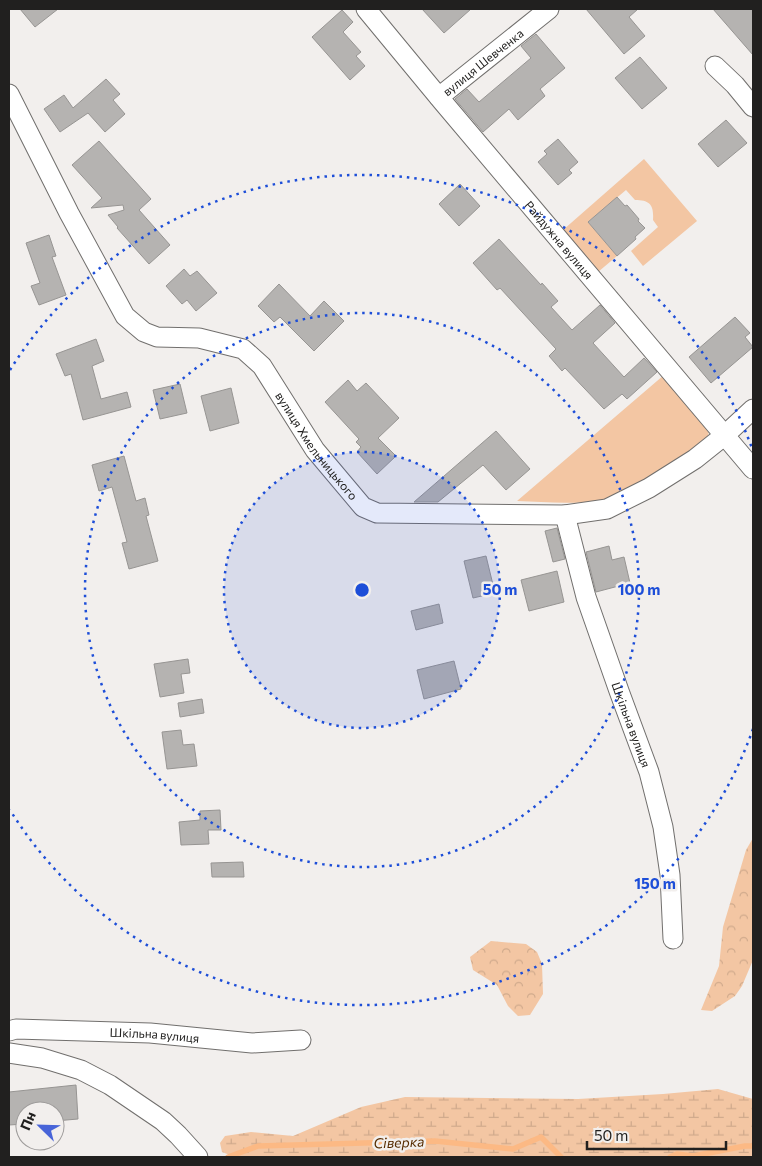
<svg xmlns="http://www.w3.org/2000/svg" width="762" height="1166" viewBox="0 0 762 1166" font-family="Commissioner,sans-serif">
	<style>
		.forest { fill: url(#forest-crowns) }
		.wetland { fill: url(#wetland-marsh) }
		.garden { fill: #f3c6a3 }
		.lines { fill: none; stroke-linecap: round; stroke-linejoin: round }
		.stream { stroke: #fcb984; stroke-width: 5.5 }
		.building { fill: #b5b3b1; stroke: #979593 }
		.minor-casing { stroke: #716f6d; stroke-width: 21 }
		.minor { stroke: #fff; stroke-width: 19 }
		.ring { fill: none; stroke: #1d4ed8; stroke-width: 2.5; stroke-dasharray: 2.5 5 }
		.labels { text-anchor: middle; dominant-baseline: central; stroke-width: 5; stroke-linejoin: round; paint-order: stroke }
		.street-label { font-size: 12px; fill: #21201f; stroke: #f2efed }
		.water-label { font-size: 14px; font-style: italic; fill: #562c01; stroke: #f2efed }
		.centre { fill: #1d4ed8; stroke: #f2efed; stroke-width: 2.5 }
		.ring-label { font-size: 15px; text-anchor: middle; font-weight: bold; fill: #1d4ed8; stroke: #f2efed; stroke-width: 5; stroke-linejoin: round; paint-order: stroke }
	</style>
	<defs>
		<pattern id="forest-crowns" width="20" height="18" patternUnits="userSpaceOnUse" patternTransform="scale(1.25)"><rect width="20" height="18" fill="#f3c6a3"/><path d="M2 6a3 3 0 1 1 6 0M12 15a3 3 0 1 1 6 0" fill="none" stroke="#d0aa8c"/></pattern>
		<pattern id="wetland-marsh" width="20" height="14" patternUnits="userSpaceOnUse" patternTransform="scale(1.25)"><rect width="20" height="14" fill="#f3c6a3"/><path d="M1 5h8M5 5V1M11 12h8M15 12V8" fill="none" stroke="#d0aa8c"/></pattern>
	</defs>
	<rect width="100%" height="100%" fill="#f2efed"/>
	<g class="forest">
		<path d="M753,838v122l-11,26 -7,10 -23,15 -11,-1 18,-44 4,-39 23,-77z"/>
		<path d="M491,941l35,3 11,8 5,12 1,30 -13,21 -12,1 -10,-10 -11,-21 -24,-15 -3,-13z"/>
	</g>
	<path class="wetland" d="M718,1089l35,10v58h-441l-5,-1 -3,1h-69l-13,-5 -2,-9 5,-7 26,-4 42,4 68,-29 44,-10 173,2 85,-5z"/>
	<g class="garden">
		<path d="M644,159l53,62 -54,45 -12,-15 27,-24 -5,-7c1,-15 -3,-20 -18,-20l-9,-10 -38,32 29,34 -19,16 -35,-42z"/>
		<path d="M664,375l45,54 -1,8c-27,21 -54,39 -85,54 -6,3 -14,8 -21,9 -28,5 -57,2 -85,1z"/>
	</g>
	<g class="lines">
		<g class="stream">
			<path d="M228,1157l30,-11 177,-5 78,8 28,-12 20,20"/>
			<path d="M670,1157l7,-3 16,2 52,-10h8"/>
		</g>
	</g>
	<g class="building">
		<path d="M20,9h38l-23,18z"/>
		<path d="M422,9h49l-27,24z"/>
		<path d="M586,9h52l-9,8 16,19 -21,18z"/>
		<path d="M713,9h40v46z"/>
		<path d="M342,10l11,12 -10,10 18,20 -5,4 9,10 -15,14 -38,-43z"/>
		<path d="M536,34l29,34 -25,21 5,7 -27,24 -9,-11 -26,23 -28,-33 12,-10 12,13 52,-44 -10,-12z"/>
		<path d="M640,57l27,31 -25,21 -27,-31z"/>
		<path d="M106,79l14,15 -7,6 12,14 -20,18 -17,-19 -28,19 -16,-23 20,-14 9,13z"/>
		<path d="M726,120l21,23 -29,24 -20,-23z"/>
		<path d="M558,139l20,23 -9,8 3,3 -14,12 -20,-23 9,-8 -3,-3z"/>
		<path d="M99,141l52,58 -12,11 31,35 -21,19 -32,-36 1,-1 -10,-12 16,-5 -1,-5 -32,3 11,-10 -30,-33z"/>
		<path d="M460,184l20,22 -21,20 -20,-22z"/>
		<path d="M617,197l8,9 2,-1 12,14 -1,2 7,7 -10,9 1,2 -19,17 -29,-34z"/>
		<path d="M49,235l7,21 -4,1 14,38 -27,10 -8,-19 9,-3 -14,-40z"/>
		<path d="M499,239l42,46 1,-2 16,18 -7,6 21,23 28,-25 15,18 -22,20 31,34 20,-19 13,14 -30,27 -5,-5 -18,15 -39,-41 -3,3 -13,-15 7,-7 -56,-61 -3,2 -24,-27z"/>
		<path d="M184,269l6,7 7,-5 20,22 -21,18 -9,-11 -5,4 -16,-18z"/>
		<path d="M279,284l31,32 14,-15 20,20 -30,30 -34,-34 -6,5 -16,-16z"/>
		<path d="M735,317l15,16 -5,4 8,10 -42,36 -22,-26z"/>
		<path d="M96,339l8,22 -12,5 9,33 26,-7 4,15 -48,13 -12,-46 -6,2 -9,-22z"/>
		<path d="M348,380l9,11 9,-8 33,35 -21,20 18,18 -19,18 -20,-22 4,-5 -5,-5 3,-3 -34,-37z"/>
		<path d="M180,384l7,29 -27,6 -7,-29z"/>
		<path d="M231,388l8,35 -29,8 -9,-35z"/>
		<path d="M496,431l34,38 -24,21 -23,-25 -45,37h-24z"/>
		<path d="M124,456l12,45 9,-3 4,17 -3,1 12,45 -29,8 -7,-26 5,-1 -15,-55 -13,4 -7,-26z"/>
		<path d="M557,528l8,31 -12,3 -8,-31z"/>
		<path d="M609,546l3,14 12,-3 6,26 -34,9 -10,-40z"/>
		<path d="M486,556l9,37 -22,5 -9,-37z"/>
		<path d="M557,571l7,31 -35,9 -8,-31z"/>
		<path d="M439,604l4,19 -27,7 -5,-19z"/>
		<path d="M188,659l2,14 -9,1 3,19 -24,4 -6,-33z"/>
		<path d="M454,661l7,28 -37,10 -7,-29z"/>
		<path d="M202,699l2,14 -24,4 -2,-14z"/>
		<path d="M181,730l2,15 11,-1 3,22 -30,3 -5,-37z"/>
		<path d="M220,810l1,20h-13l1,14 -28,1 -2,-23 21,-2v-9z"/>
		<path d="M243,862l1,15h-32l-1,-14z"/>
		<path d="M76,1085l2,34 -23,2v-10h-30v13l-16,1v-33z"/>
	</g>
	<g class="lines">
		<g class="minor-casing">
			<g id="minor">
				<path id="s1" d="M366,9l76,92 311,368"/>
				<path d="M715,66l20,19 18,22"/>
				<path id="s2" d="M9,94l60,119 56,103 19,16 13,5 42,1 44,11 19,17 53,84 48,57 14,6 188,2 42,-6 42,-21 46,-29 30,-24 28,-26"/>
				<path id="s3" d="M439,97l110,-88"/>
				<path id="s4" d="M565,515l21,82 33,94 30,81 14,55 7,48 3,64"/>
				<path id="s5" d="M9,1031l7,-2 134,4 102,10 49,-3"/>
				<path d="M9,1053l33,5 39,12 29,15 53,36 15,14 20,22"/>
			</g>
		</g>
		<use href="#minor" class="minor"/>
	</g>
	<circle cx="362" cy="590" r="138" fill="#1d4ed8" fill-opacity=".12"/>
	<g class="ring">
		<circle cx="362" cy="590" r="138"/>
		<circle cx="362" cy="590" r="277"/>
		<path d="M753 729A415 415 0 0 1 10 810M10 370A415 415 0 0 1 753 451"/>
	</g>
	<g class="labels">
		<g class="street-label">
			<text stroke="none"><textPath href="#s3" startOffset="56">вулиця Шевченка</textPath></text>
			<text stroke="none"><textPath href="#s1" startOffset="301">Райдужна вулиця</textPath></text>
			<text stroke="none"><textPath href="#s2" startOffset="499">вулиця Хмельницького</textPath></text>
			<text stroke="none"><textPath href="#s4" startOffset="220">Шкільна вулиця</textPath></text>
			<text stroke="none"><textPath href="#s5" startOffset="146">Шкільна вулиця</textPath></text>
		</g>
		<g class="water-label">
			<text transform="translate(399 1142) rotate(-2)">Сіверка</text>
		</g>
	</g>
	<circle cx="362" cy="590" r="8" class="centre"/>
	<g class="ring-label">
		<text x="500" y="595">50 m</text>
		<text x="639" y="595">100 m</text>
		<text x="655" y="889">150 m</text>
	</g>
	<rect width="762" height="1166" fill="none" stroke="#21201f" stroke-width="20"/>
	<g transform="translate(40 1126) rotate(293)"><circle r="24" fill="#f2efed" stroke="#9e9c9b"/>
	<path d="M0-4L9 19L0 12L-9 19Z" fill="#4864d8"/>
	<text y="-8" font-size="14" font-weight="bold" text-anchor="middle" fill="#21201f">Пн</text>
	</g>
	<path d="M587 1141v8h139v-8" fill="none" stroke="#21201f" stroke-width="2.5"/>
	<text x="594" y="1141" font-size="15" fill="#21201f" stroke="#f2efed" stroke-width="4" paint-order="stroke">50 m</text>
</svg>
